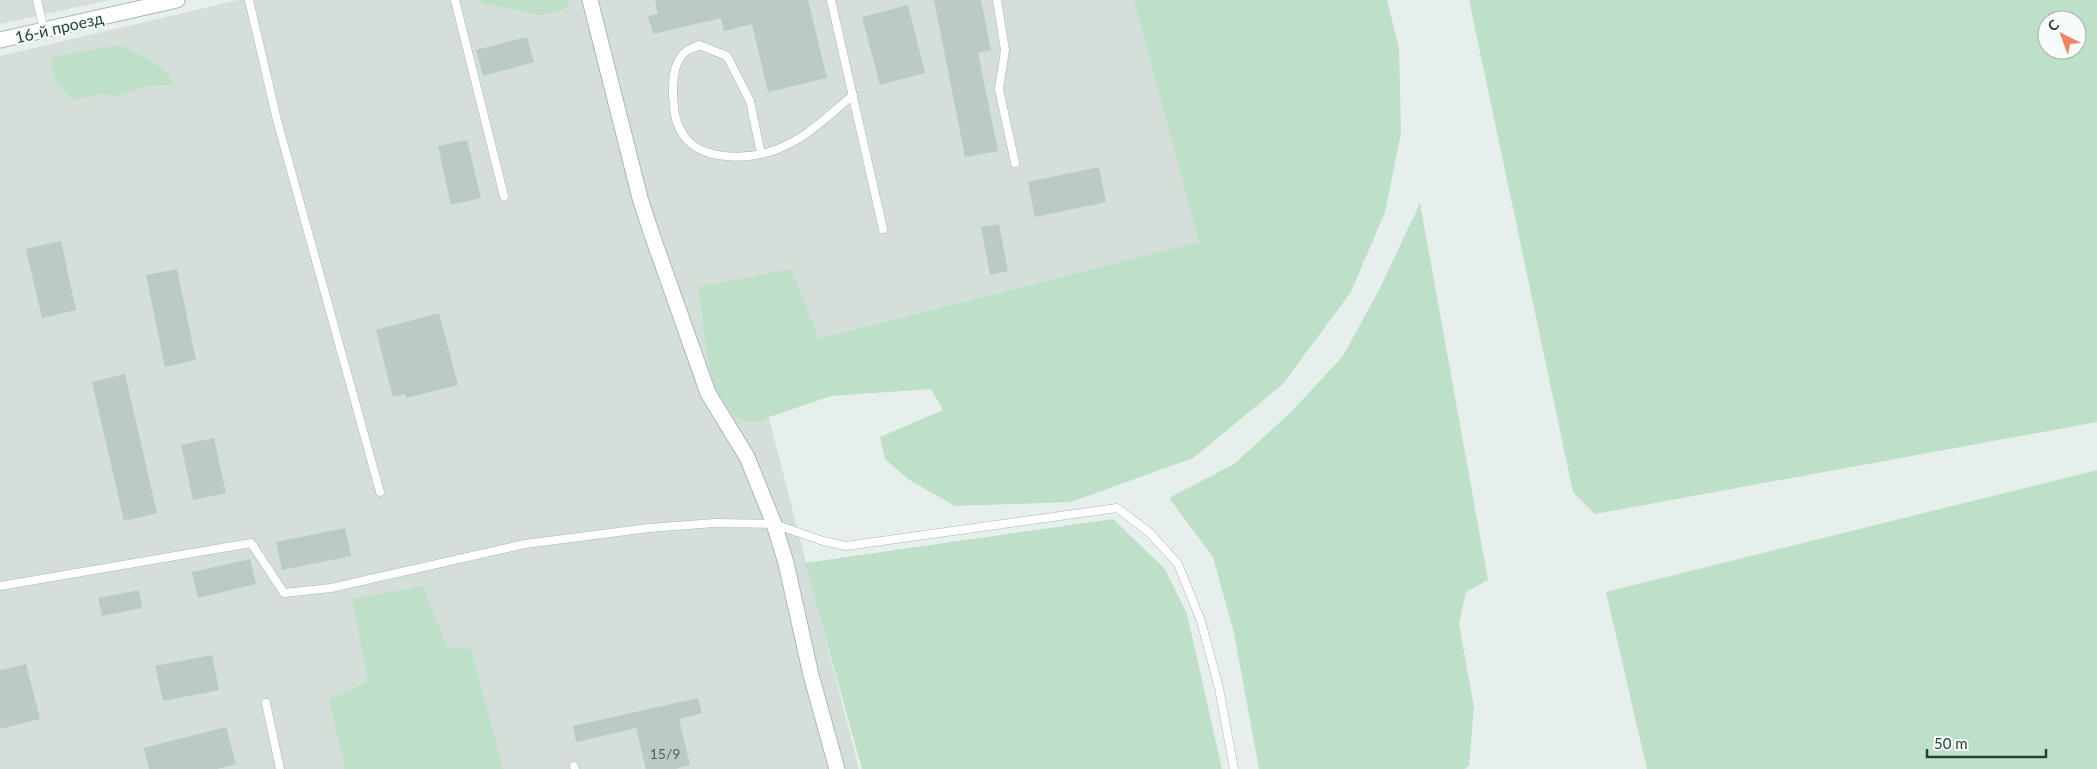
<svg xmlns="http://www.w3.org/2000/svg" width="2097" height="769" viewBox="0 0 2097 769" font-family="Lato,sans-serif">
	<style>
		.built { fill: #d4dfda }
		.green { fill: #bfe0c8; fill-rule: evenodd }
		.building { fill: #bbcac4 }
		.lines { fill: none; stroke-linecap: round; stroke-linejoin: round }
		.service-casing { stroke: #a8b8b2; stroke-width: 9 }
		.minor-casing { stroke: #a8b8b2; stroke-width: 17 }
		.tertiary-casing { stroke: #a8b8b2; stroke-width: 17 }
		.service { stroke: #fff; stroke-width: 8 }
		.minor { stroke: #fff; stroke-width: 15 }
		.tertiary { stroke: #fff; stroke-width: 15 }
		.labels { text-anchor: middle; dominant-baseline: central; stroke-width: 4.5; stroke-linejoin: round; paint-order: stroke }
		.number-label { font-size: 14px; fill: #4a645c }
		.street-label { font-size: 16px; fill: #24423a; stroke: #f7fbf9 }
	</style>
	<rect width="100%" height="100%" fill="#e6efeb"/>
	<g class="built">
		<path d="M0,0h109l-109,24z"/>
		<path d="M238,0h913l69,268 -460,115 99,386h-859v-713z"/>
	</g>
	<g class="green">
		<path d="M477,0h92l1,1 -6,9 -24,5 -53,-11z"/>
		<path d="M1134,0h253l12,48 2,85 -16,79 -34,80 -69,93 -89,73 -122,44 -116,4 -47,-27 -23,-20 -5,-22 63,-27 -12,-21 -100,7 -79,27 -15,-5 -19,-18 -10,-39 -10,-74 93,-18 28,70 380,-97z"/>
		<path d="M1469,0h628v422l-502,92 -22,-22zM2047,20h30v30h-30z"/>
		<path d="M119,45l24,11 27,18 3,11 -26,1 -27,10 -22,-2 -23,6c-13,-12 -28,-24 -22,-43z"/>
		<path d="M1420,203l68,377 -22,12 -7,32 15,83 -5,58 -4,4h-206l-25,-136 -21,-76 -44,-59 65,-34 56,-51 53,-57 38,-70z"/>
		<path d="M2097,470v299h-450l-41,-177z"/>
		<path d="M1113,519l52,50 22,45 35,155h-360l-57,-206z"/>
		<path d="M423,586l24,61 24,2 32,120h-158l-16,-70 39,-18 -16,-82z"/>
	</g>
	<g class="building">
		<path d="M655,0h153l19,78 -59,14 -16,-68 -28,7 -3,-13 -68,16 -5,-18 10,-2z"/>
		<path d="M934,0h47l10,50 -13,3 20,98 -33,6z"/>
		<path d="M908,5l17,68 -45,12 -18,-68z"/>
		<path d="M527,37l7,25 -51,14 -7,-26z"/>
		<path d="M467,140l14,58 -30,7 -13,-59z"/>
		<path d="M1099,167l7,35 -71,15 -7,-35z"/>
		<path d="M999,224l9,47 -18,4 -9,-48z"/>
		<path d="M61,241l15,69 -34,8 -16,-69z"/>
		<path d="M177,269l19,91 -31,7 -19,-92z"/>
		<path d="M439,313l19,72 -52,13 -1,-4 -12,3 -17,-67z"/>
		<path d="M125,374l32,139 -33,8 -32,-139z"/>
		<path d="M214,438l12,55 -33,7 -12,-55z"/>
		<path d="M345,528l6,28 -69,14 -6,-28z"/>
		<path d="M250,559l6,25 -58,14 -6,-26z"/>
		<path d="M139,590l3,18 -40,8 -4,-18z"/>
		<path d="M212,655l7,35 -56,11 -8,-35z"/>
		<path d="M26,664l14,55 -40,10v-59z"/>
		<path d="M698,698l4,15 -23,6 11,46 -15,4h-29l-10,-41 -60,14 -3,-16z"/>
		<path d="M226,727l10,37 -19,5h-68l-5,-21z"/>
	</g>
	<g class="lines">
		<g class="service-casing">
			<g id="service">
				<path d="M37,0l7,30"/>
				<path d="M249,0l28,120 103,372"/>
				<path d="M455,0l49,196"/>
				<path d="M831,0l52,229"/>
				<path d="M997,0l8,50 -6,39 16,74"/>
				<path d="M761,154l-11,-53 -23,-45 -28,-11c-4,3 -13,5 -16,9 -10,12 -10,26 -10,40 1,13 1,26 8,37 16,31 66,29 94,19 30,-10 54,-35 78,-55"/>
				<path d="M0,586l251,-43 33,50 47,-5 194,-44 124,-16 66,-5 59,1 49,17 23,5 271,-38 32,24 29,32 23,57 18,67 15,81"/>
				<path d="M266,703l14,66"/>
				<path d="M574,766l1,3"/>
			</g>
		</g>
		<g class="minor-casing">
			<path id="minor" d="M590,0l50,198 11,34 57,161 39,64 27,67 12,39 25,112 26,94"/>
		</g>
		<g class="tertiary-casing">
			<path id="tertiary" d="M0,40l177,-40"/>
		</g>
		<use href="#service" class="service"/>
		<use href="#minor" class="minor"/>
		<use href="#tertiary" class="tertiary"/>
	</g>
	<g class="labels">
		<g class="number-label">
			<text x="665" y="753">15/9</text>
		</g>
		<g class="street-label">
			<text transform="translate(59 27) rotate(-13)">16-й проезд</text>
		</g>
	</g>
	<g transform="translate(2062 35) rotate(318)"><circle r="24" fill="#f7fbf9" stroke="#a3b1ad"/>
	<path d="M0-4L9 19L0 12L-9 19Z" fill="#f4845f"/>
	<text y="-8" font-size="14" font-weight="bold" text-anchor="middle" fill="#24423a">С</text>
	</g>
	<path d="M1927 749v8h119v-8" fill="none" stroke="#24423a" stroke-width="2.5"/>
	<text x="1934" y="749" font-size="15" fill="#24423a" stroke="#f7fbf9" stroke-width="4" paint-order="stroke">50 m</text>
</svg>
